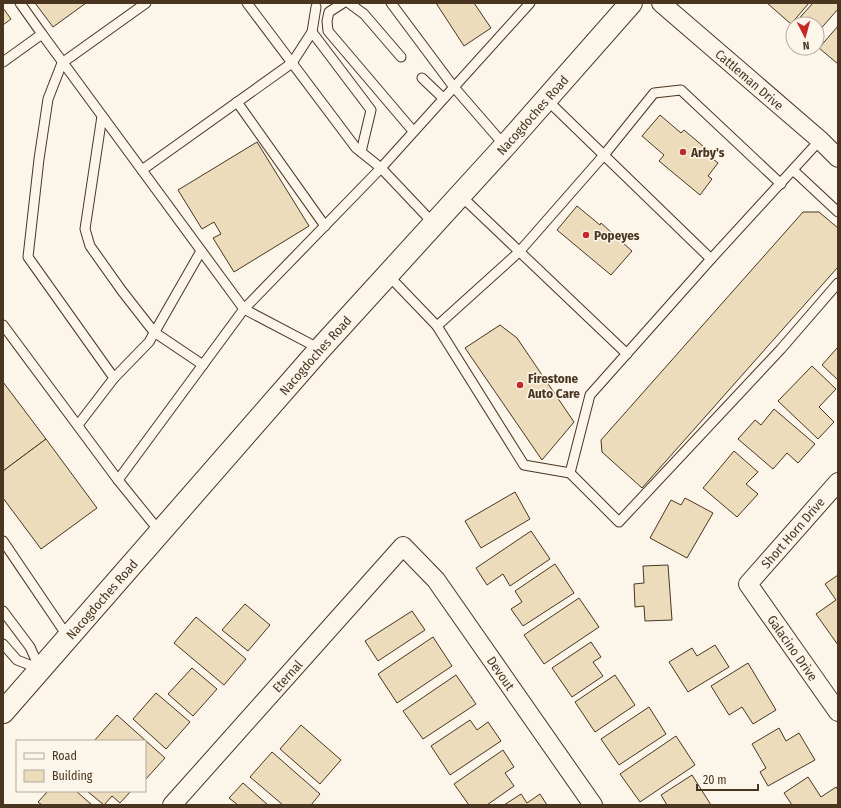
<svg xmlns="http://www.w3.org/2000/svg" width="841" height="808" viewBox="0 0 841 808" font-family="'Fira Sans Condensed',sans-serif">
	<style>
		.building { fill: #ecdcbc; stroke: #4a3520 }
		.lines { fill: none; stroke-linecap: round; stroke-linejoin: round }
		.service-casing { stroke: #4a3520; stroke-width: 11 }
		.minor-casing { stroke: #4a3520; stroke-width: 20 }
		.primary-casing { stroke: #4a3520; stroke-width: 24 }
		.service { stroke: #fbf6e9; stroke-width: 9 }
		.minor { stroke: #fbf6e9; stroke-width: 18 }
		.primary { stroke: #fbf6e9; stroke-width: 22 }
		.poi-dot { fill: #c62828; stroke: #fbf6e9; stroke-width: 1.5 }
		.labels { text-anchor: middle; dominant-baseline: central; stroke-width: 3; stroke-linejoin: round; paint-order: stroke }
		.street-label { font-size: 13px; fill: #4a3520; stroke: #fbf6e9 }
		.poi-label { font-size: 13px; font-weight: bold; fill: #4a3520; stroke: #fbf6e9; text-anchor: start }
	</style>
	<rect width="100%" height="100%" fill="#fbf6e9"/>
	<g class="building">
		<path d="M35,3h51l-33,24z"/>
		<path d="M436,3h38l17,25 -27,18z"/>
		<path d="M767,3h42l-18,21z"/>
		<path d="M813,3h25v6l-21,24v-9h-23z"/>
		<path d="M3,8l8,11 -8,6z"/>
		<path d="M838,26v38l-19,-16z"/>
		<path d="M660,115l21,18 3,-3 20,17 -2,3 16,13 -10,13 4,3 -12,16 -41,-34 5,-6 -22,-19z"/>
		<path d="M257,142l52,84 -75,46 -21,-34 8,-4 -7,-12 -12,7 -24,-39z"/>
		<path d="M577,206l23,19 1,-2 31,28 -21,24 -54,-45z"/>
		<path d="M803,212h16l19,16v39l-196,221 -40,-36 -1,-12z"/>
		<path d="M500,325l17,13 57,84 -32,38 -77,-112z"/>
		<path d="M838,347v33l-16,-15z"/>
		<path d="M812,366l24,23 -17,18 15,15 -16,17 -40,-38z"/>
		<path d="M3,382l43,57 -43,32z"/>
		<path d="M774,409l41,35 -17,19 -11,-10 -14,16 -35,-30 17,-19 6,5z"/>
		<path d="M46,439l51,69 -56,41 -38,-51v-27z"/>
		<path d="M734,451l24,21 -12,12 12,10 -21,23 -34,-29z"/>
		<path d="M515,492l15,27 -49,29 -16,-27z"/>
		<path d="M685,498l28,15 -26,45 -37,-20 21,-38 10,5z"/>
		<path d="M531,531l19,28 -40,27 -7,-12 -16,11 -11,-17z"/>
		<path d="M555,564l19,29 -51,33 -12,-17 11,-7 -7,-11z"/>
		<path d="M668,565l4,55 -27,1 -1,-15 -9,1 -1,-23 10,-1 -1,-17z"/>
		<path d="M838,575v70l-22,-31 20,-14 -11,-16z"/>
		<path d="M579,598l20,29 -55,37 -20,-29z"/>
		<path d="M245,604l25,21 -22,26 -26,-21z"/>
		<path d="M412,611l13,19 -47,31 -13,-20z"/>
		<path d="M196,617l50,42 -22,26 -50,-42z"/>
		<path d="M433,637l19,29 -55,37 -19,-29z"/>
		<path d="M591,642l10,15 -8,5 10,14 -31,21 -20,-29z"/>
		<path d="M715,645l14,22 -41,25 -19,-30 23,-14 5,8z"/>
		<path d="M748,663l28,47 -23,14 -11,-17 -13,8 -18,-29z"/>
		<path d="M192,668l25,21 -24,27 -25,-22z"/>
		<path d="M456,675l20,29 -53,35 -20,-28z"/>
		<path d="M615,675l20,30 -40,27 -20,-30z"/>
		<path d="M156,693l34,29 -24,27 -33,-30z"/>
		<path d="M649,707l17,27 -47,31 -18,-26z"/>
		<path d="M117,715l48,43 -20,22v-39h-51z"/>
		<path d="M470,720l7,10 11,-8 13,19 -51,34 -19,-29z"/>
		<path d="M301,725l40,35 -21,24 -40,-35z"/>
		<path d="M779,728l7,13 13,-8 16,27 -47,26 -8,-14 6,-4 -14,-24z"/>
		<path d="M676,736l19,29 -55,37 -20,-28z"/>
		<path d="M503,750l11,17 -9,6 9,13 -27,19h-18l-15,-21z"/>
		<path d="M272,752l48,42 -9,11h-28l-33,-28z"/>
		<path d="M692,775l19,30h-44l-6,-10z"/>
		<path d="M808,777l13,20 15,-10 2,3v15h-46l-8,-12z"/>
		<path d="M243,783l25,22h-30l-9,-7z"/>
		<path d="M48,791h28l16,14h-50l-4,-3z"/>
		<path d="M87,791h44l-11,12 -8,-7 -8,9z"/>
		<path d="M521,794l6,9 13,-9 7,11h-43z"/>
	</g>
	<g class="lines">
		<g class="service-casing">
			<g id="service">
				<path d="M247,3l109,145 25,20 53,56"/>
				<path d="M343,3l-14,9 -2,9 1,10 85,100"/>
				<path d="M349,3l15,11 37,43"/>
				<path d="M391,3l62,83 52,60"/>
				<path d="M312,32l4,-25"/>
				<path d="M42,34l202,275 76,40"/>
				<path d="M3,62l39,-28 -22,-31"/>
				<path d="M422,78l21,20"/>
				<path d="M237,102l88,124"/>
				<path d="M102,116l-17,113 5,17 32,45 32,41 49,33"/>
				<path d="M142,170l150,-107 20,-31 59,78 -10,42"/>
				<path d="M793,170l45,42"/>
				<path d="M460,195l167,159"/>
				<path d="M711,259l109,-119"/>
				<path d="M388,275l49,51 87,139 46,8 20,-78 121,-136 -165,-160"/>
				<path d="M3,325l115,155 42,52"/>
				<path d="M437,326l82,-74 85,-97 50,-62 27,-3 100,94"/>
				<path d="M114,378l35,-36 52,-91"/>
				<path d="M78,425l36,-47 -86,-121 11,-98 9,-60 14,-36 84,-60"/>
				<path d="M570,473l49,49 162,-173 57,-66"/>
				<path d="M118,480l126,-171 137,-141 149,-165"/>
				<path d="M3,541l65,96"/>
				<path d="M3,611l27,36 10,22 -23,-9 -14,-16"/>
			</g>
		</g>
		<g class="minor-casing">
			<g id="minor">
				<path id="s1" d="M661,3l159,137 18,18"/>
				<path id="s2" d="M838,482l-90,102 90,128"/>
				<path id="s3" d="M172,805l231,-259 33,34 157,225"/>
			</g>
		</g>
		<g class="primary-casing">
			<g id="primary">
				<path id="s4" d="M3,712l317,-363 185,-203 126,-143"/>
			</g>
		</g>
		<use href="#service" class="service"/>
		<use href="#minor" class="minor"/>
		<use href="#primary" class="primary"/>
	</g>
	<g class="poi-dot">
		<circle cx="683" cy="152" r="4"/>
		<circle cx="586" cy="235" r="4"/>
		<circle cx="520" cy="385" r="4"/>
	</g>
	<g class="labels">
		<g class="street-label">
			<text stroke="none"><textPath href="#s1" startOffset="117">Cattleman Drive</textPath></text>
			<text stroke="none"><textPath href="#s4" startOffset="798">Nacogdoches Road</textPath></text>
			<text stroke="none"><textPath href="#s4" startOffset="474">Nacogdoches Road</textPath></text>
			<text transform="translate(793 533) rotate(-49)">Short Horn Drive</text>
			<text stroke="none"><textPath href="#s4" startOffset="150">Nacogdoches Road</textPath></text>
			<text stroke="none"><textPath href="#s2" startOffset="214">Galacino Drive</textPath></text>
			<text stroke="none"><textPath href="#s3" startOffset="508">Devout</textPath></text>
			<text stroke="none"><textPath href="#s3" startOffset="173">Eternal</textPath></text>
		</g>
		<g class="poi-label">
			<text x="691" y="152">Arby's</text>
			<text x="594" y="235">Popeyes</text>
			<text x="528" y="378">Firestone<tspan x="528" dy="15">Auto Care</tspan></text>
		</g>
	</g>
	<rect width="841" height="808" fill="none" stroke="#4a3520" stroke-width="8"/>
	<rect x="16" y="740" width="130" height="52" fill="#fbf6e9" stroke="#b4a999"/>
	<rect x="24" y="753" width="20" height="6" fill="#fbf6e9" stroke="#b4a999"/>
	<text x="52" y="760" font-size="12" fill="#4a3520">Road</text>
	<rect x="24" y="770" width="20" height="12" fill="#ecdcbc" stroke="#b4a999"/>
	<text x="52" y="780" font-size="12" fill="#4a3520">Building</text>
	<g transform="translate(805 36) rotate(174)"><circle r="19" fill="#fbf6e9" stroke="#b4a999"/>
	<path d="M0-3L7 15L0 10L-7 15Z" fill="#c62828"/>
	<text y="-6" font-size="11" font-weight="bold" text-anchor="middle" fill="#4a3520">N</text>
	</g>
	<path d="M697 784v6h61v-6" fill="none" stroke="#4a3520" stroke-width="2"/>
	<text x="703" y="784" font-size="12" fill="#4a3520" stroke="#fbf6e9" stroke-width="3" paint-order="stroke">20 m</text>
</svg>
